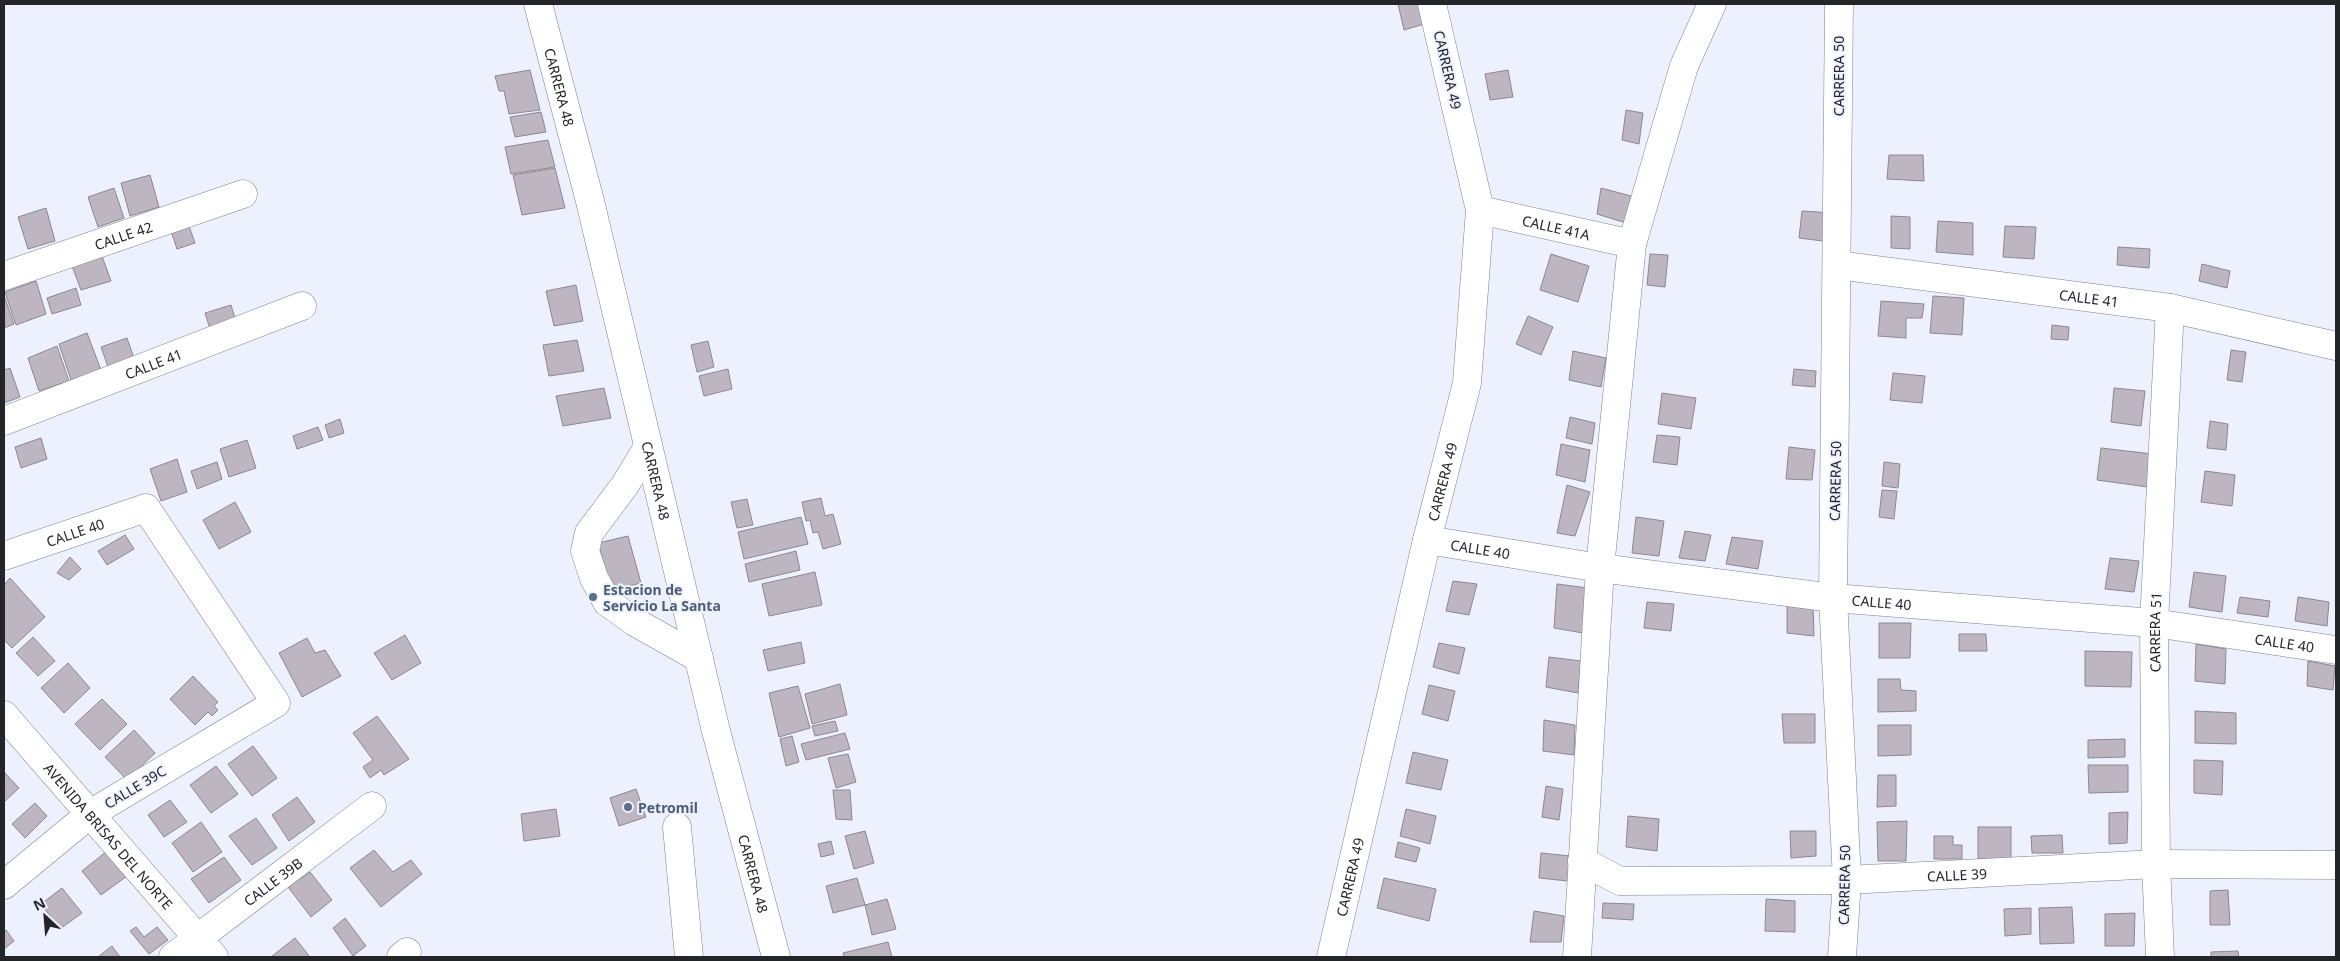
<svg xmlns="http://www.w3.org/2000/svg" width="2340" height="961" viewBox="0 0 2340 961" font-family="'Noto Sans',sans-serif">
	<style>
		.building { fill: #bdb6c1; stroke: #8e8791 }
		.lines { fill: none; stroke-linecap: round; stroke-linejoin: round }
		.minor-casing { stroke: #7d818c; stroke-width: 29 }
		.major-casing { stroke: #7d818c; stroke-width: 29 }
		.minor { stroke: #fff; stroke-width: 28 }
		.major { stroke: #fff; stroke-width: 28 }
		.service-dot { fill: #5c6f8a; stroke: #ecf1fd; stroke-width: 2 }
		.labels { text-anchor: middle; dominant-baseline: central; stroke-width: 4; stroke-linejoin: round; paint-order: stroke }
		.street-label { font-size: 14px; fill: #232529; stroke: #ecf1fd }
		.service-label { font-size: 14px; font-weight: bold; fill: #4e5e75; stroke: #ecf1fd; text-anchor: start }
	</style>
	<rect width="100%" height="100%" fill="#ecf1fd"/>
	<g class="building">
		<path d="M1398,4h29l4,18 -27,8z"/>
		<path d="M530,70l10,40 -31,4 -5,-23h-5l-4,-15z"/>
		<path d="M1508,70l5,27 -23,3 -5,-26z"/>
		<path d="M1626,110l17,3 -4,31 -17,-4z"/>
		<path d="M541,112l5,20 -31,5 -5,-20z"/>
		<path d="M548,140l7,27 -44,7 -6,-27z"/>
		<path d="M1889,155h34l1,26 -37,-2z"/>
		<path d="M555,168l10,40 -43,7 -9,-40z"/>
		<path d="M150,175l9,32 -29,9 -9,-33z"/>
		<path d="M114,188l10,30 -26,9 -10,-30z"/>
		<path d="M1601,188l30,8 -5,27 -29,-9z"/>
		<path d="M46,208l9,33 -27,8 -10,-32z"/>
		<path d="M1802,211l32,2 -3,29 -32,-4z"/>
		<path d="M1891,216l19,1v32l-19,-1z"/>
		<path d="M1938,221l35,2v32l-37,-3z"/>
		<path d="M189,226l6,17 -18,6 -6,-18z"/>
		<path d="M2005,226l31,1 -2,32 -31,-2z"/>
		<path d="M2118,247l32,2 -1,19 -32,-3z"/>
		<path d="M1551,254l38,12 -11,36 -38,-12z"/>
		<path d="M1650,254l18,1 -3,32 -18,-2z"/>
		<path d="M102,256l9,25 -30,9 -9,-24z"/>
		<path d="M2202,264l28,7 -3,17 -28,-7z"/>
		<path d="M36,281l10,33 -30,11 -11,-33z"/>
		<path d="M576,285l7,36 -29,5 -8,-35z"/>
		<path d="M76,288l5,17 -29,9 -5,-16z"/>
		<path d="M4,295l10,29 -10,4z"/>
		<path d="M1933,296l31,2 -2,37 -32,-2z"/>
		<path d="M1881,301l43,3 -2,14h-16v20l-28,-2z"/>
		<path d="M231,305l5,17 -25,10 -6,-19z"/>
		<path d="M1528,316l25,11 -12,28 -25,-11z"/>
		<path d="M2052,325l17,2 -1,13 -17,-1z"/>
		<path d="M87,333l14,37 -30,10 -12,-36z"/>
		<path d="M127,338l7,20 -26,9 -7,-20z"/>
		<path d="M577,340l7,31 -35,5 -6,-31z"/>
		<path d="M708,341l6,26 -17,5 -6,-27z"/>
		<path d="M57,346l12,35 -30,10 -11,-33z"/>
		<path d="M2231,350l15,2 -4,30 -15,-2z"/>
		<path d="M1573,351l33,7 -5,29 -32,-7z"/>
		<path d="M10,368l10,29 -16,6v-33z"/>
		<path d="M728,369l4,20 -28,7 -5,-20z"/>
		<path d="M1794,369l22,2 -1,16 -23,-2z"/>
		<path d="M1893,373l32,3 -3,27 -32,-3z"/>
		<path d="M604,388l7,30 -48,8 -7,-30z"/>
		<path d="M2114,388l31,3 -4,35 -30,-4z"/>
		<path d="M1662,393l34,5 -5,31 -33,-5z"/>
		<path d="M1570,417l25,6 -3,21 -26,-6z"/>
		<path d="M340,419l4,14 -15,5 -4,-13z"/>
		<path d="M2210,421l18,3 -2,26 -19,-2z"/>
		<path d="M318,427l5,13 -26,9 -4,-13z"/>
		<path d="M1657,435l23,2 -3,28 -24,-3z"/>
		<path d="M41,438l6,21 -26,9 -6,-21z"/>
		<path d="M247,440l9,28 -27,9 -9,-28z"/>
		<path d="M1561,444l29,6 -5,32 -29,-7z"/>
		<path d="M1789,447l26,3 -3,30 -26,-1z"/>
		<path d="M2101,448l52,6 -5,33 -51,-7z"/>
		<path d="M177,459l10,33 -26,9 -11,-32z"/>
		<path d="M217,462l5,17 -25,10 -6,-18z"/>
		<path d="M1884,462l16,2 -2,24 -16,-2z"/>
		<path d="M2205,471l30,4 -3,31 -31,-4z"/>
		<path d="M1567,485l23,7 -15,44 -18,-3z"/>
		<path d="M1882,490l15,1 -3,28 -15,-2z"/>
		<path d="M821,498l4,18 8,-2 8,30 -18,5 -5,-17 -5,1 -3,-13 -4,1 -4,-19z"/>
		<path d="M747,499l6,26 -16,3 -6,-26z"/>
		<path d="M235,502l16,30 -32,17 -16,-29z"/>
		<path d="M801,517l7,27 -64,15 -6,-27z"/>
		<path d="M1636,517l28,4 -5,35 -27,-3z"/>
		<path d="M1685,531l26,4 -6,26 -26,-3z"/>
		<path d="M125,535l9,14 -27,16 -9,-14z"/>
		<path d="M628,536l13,47 -30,7 -13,-47z"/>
		<path d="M1732,537l31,4 -5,28 -32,-5z"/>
		<path d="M796,551l4,19 -51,12 -4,-18z"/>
		<path d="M70,557l11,12 -12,11 -12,-7z"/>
		<path d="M2110,558l29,3 -5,31 -29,-3z"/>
		<path d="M815,572l7,33 -53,11 -7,-32z"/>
		<path d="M2194,572l32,4 -4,36 -33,-5z"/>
		<path d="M10,578l35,39 -33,31 -8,-8v-55z"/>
		<path d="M1453,581l24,3 -8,31 -23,-4z"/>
		<path d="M1557,584l31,4 -5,45 -29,-5z"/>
		<path d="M2240,597l30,4 -2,16 -31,-4z"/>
		<path d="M2298,597l31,5 -2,24 -32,-5z"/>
		<path d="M1647,602l27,2 -3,27 -27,-3z"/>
		<path d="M1787,602l26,2 1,32 -27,-3z"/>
		<path d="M1879,623h32l-1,35h-31z"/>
		<path d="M1959,634h27l1,17h-28z"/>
		<path d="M405,635l16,28 -29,17 -18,-27z"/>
		<path d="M33,637l22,24 -17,15 -22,-23z"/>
		<path d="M307,638l8,15 10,-3 16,26 -39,21 -23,-44z"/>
		<path d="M801,642l4,21 -37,8 -5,-21z"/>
		<path d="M1439,643l26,5 -6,26 -26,-7z"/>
		<path d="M2196,644l30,5 -1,35 -30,-3z"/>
		<path d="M2085,651l47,1 -1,35 -46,-1z"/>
		<path d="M1549,657l32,4 -3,32 -32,-6z"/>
		<path d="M2308,661l27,5 -2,24 -26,-4z"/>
		<path d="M68,663l22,25 -26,25 -23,-25z"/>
		<path d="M193,676l25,26 -4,4 4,4 -6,6 -4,-4 -13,13 -25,-26z"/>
		<path d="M1878,679h22l1,11 15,1v20l-38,1z"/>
		<path d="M840,684l7,31 -35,9 -7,-30z"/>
		<path d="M1429,685l26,6 -7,30 -26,-7z"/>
		<path d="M798,686l12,42 -31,9 -10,-44z"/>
		<path d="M102,699l25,25 -27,26 -25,-26z"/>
		<path d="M2195,711l41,2v31l-41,-1z"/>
		<path d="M1782,714h33v29h-31z"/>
		<path d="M377,716l32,43 -25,16 -3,-5 -11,8 -7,-11 10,-7 -20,-27z"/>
		<path d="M1544,720l31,5 -1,30 -31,-4z"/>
		<path d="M835,721l3,10 -23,5 -3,-10z"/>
		<path d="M1878,725h33v30l-33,1z"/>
		<path d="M134,730l21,23 -28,27 -22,-23z"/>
		<path d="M845,733l5,16 -44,11 -5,-16z"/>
		<path d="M792,736l7,26 -13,4 -6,-27z"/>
		<path d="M2125,739v18l-37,1v-18z"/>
		<path d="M253,746l24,32 -25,18 -24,-32z"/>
		<path d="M1413,752l35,8 -7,30 -35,-7z"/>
		<path d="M848,754l8,28 -20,6 -8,-30z"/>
		<path d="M2194,760l29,1 -1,34 -28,-2z"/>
		<path d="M2088,765h40v27l-39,1z"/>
		<path d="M216,766l22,28 -27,19 -21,-28z"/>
		<path d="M4,772l15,16 -15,14z"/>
		<path d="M1878,775h18v31l-19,1z"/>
		<path d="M1546,786l17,3 -4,31 -17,-3z"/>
		<path d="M636,789l10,28 -27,9 -9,-28z"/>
		<path d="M833,790h17l2,30 -16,-1z"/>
		<path d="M297,797l18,25 -26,19 -17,-26z"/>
		<path d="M170,800l17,22 -23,15 -16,-22z"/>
		<path d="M35,803l12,13 -22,22 -13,-14z"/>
		<path d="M556,809l4,27 -36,5 -3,-27z"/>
		<path d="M1406,809l30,7 -6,28 -30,-8z"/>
		<path d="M2128,812l-1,31 -18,1v-31z"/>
		<path d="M1628,816l31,3 -2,32 -31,-4z"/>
		<path d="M256,818l21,30 -25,17 -23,-29z"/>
		<path d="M1907,821l-1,40h-28l-1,-39z"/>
		<path d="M201,822l21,30 -29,20 -21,-29z"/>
		<rect x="1978" y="827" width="33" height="32"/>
		<path d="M865,831l9,32 -20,6 -9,-33z"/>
		<path d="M1790,831h26v25l-25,2z"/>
		<path d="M2062,835l1,18h-31l-1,-17z"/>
		<path d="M1934,836h19v9h9v14h-28z"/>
		<path d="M831,841l3,13 -13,3 -3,-13z"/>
		<path d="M1398,842l22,6 -4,14 -21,-5z"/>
		<path d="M374,850l19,22 18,-12 11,14 -41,33 -31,-39z"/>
		<path d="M107,851l20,25 -26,19 -19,-24z"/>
		<path d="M1541,853l29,3 -2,25 -29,-3z"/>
		<path d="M224,857l17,23 -32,23 -18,-24z"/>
		<path d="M310,872l22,28 -21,17 -23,-30z"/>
		<path d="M857,878l8,27 -32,8 -7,-27z"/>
		<path d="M1384,878l52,11 -7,32 -52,-13z"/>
		<path d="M62,888l20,25 -22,16 -19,-25z"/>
		<path d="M2228,890l2,35h-20v-34z"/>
		<path d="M887,899l9,30 -24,6 -7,-30z"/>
		<path d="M1766,899l29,2v31l-30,-1z"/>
		<path d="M1603,903l31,1 -1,16 -31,-2z"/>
		<path d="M2072,907l2,36 -34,1 -1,-36z"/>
		<path d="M2031,908v26l-26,2 -1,-27z"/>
		<path d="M1534,911l30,5 -3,26h-31z"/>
		<path d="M2135,913l-1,33h-29v-32z"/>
		<path d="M345,918l21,28 -13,10 -20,-28z"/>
		<path d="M136,927l8,10 13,-10 11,13 -19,14 -19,-23z"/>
		<path d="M6,930l8,11 -10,8v-17z"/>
		<path d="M295,938l15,19h-39z"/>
		<path d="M888,942l4,15h-48l-1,-4z"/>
		<path d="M112,946l8,11h-22z"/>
		<path d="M2238,951l1,6h-28v-5z"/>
	</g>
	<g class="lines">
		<g class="minor-casing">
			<g id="minor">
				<path d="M1839,4l-6,594 14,282 -5,77"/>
				<path id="s1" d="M1480,210l152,34"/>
				<path id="s2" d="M1837,265l333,43 166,38"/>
				<path id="s3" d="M4,276l239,-82"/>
				<path id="s4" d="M4,421l298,-115"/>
				<path d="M648,447l-23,38 -36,48 -4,18 9,27 13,24 28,20 64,36"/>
				<path id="s5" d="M1427,540l173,28 233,30 321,25 182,27"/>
				<path id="s6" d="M4,556l142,-48 130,195 -186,111 -86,71"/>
				<path id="s7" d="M4,715l210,242"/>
				<path d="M677,827l12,130"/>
				<path id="s8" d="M1582,861l38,20 227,-1 309,-16 180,1"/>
				<path id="s9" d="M173,957l199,-151"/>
				<path d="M401,957l6,-5"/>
				<path id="s10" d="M1331,957l96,-417 40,-157 13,-173 -48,-206"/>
				<path d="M1577,957l23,-389 32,-324 52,-178 28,-62"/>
				<path id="s11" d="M2160,957l-4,-93 -2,-241 16,-315"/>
			</g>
		</g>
		<g class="major-casing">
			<g id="major">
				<path id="s12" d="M538,4l52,197 126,530 60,226"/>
			</g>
		</g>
		<use href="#minor" class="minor"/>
		<use href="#major" class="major"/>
	</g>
	<g class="service-dot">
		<circle cx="593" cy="597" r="5"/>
		<circle cx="628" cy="807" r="5"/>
	</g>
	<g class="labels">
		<g class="street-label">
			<text transform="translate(1448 70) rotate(77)">CARRERA 49</text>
			<text transform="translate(1838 76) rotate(-90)">CARRERA 50</text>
			<text stroke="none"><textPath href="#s12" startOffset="86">CARRERA 48</textPath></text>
			<text stroke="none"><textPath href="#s1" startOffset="78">CALLE 41A</textPath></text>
			<text stroke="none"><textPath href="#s3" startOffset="126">CALLE 42</textPath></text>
			<text stroke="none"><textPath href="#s2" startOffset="254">CALLE 41</textPath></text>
			<text stroke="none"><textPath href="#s4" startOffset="160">CALLE 41</textPath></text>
			<text stroke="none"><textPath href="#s12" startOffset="491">CARRERA 48</textPath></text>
			<text transform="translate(1835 481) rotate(-89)">CARRERA 50</text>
			<text stroke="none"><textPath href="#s10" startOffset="488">CARRERA 49</textPath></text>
			<text stroke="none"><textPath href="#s6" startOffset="75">CALLE 40</textPath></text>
			<text stroke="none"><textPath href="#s5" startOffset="54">CALLE 40</textPath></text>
			<text stroke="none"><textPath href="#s5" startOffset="459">CALLE 40</textPath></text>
			<text stroke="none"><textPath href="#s11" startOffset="325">CARRERA 51</textPath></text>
			<text stroke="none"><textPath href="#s5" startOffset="864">CALLE 40</textPath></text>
			<text transform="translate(135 787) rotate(-31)">CALLE 39C</text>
			<text stroke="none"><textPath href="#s7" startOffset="160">AVENIDA BRISAS DEL NORTE</textPath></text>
			<text stroke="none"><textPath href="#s12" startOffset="896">CARRERA 48</textPath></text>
			<text stroke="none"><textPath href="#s8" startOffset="380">CALLE 39</textPath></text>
			<text stroke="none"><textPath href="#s10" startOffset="82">CARRERA 49</textPath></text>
			<text stroke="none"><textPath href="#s9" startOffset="125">CALLE 39B</textPath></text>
			<text transform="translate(1844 885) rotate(-89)">CARRERA 50</text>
		</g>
		<g class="service-label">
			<text x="603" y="589">Estacion de<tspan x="603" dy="16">Servicio La Santa</tspan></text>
			<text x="638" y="807">Petromil</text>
		</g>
	</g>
	<rect width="2340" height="961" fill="none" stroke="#232529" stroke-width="10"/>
	<g transform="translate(45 916) rotate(334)" stroke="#ecf1fd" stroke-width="4" paint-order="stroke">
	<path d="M0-4L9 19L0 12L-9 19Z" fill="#232529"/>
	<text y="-8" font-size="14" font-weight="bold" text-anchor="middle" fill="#232529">N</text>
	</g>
</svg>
